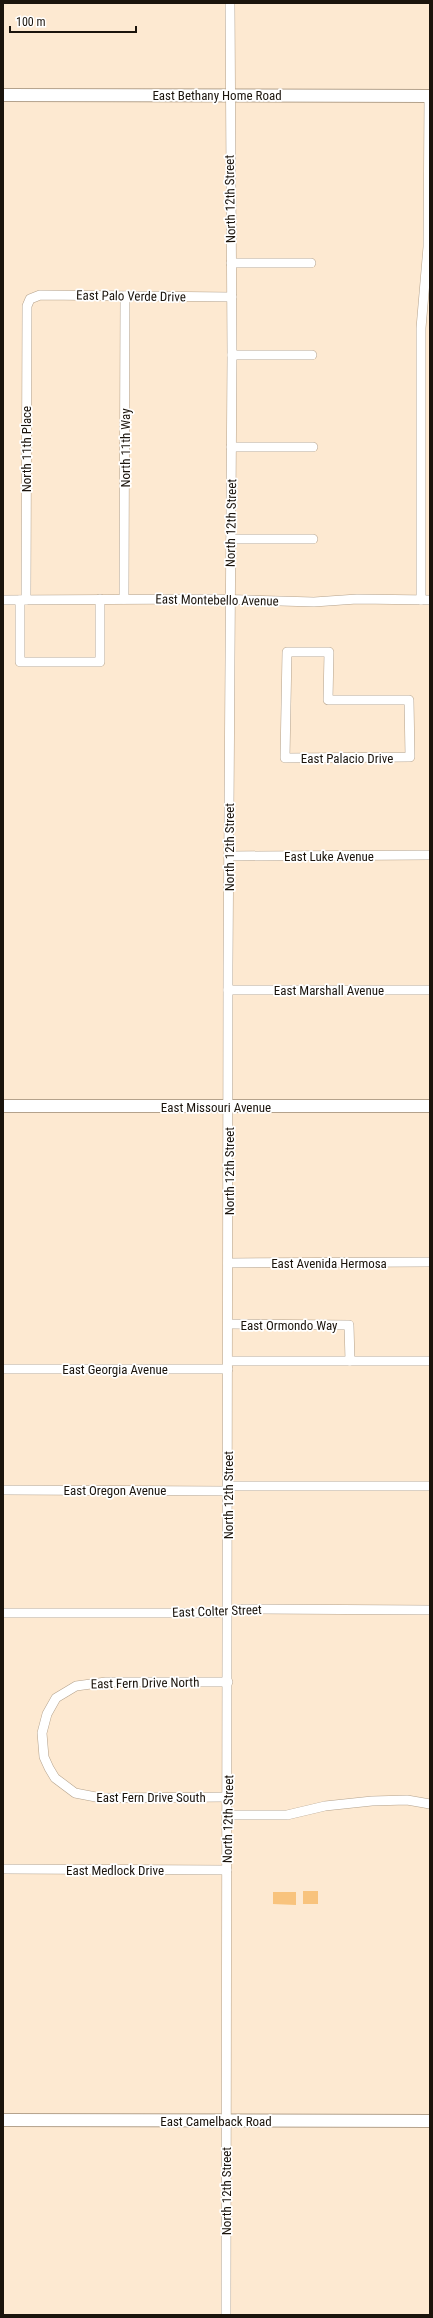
<svg xmlns="http://www.w3.org/2000/svg" width="433" height="2318" viewBox="0 0 433 2318" font-family="'Roboto Condensed',sans-serif">
	<style>
		.green { fill: #f8c37d }
		.lines { fill: none; stroke-linecap: round; stroke-linejoin: round }
		.minor-casing { stroke: #b4a28c; stroke-width: 10 }
		.major-casing { stroke: #b4a28c; stroke-width: 14 }
		.minor { stroke: #fff; stroke-width: 9 }
		.major { stroke: #fff; stroke-width: 12 }
		.labels { text-anchor: middle; dominant-baseline: central; stroke-width: 3.5; stroke-linejoin: round; paint-order: stroke }
		.street-label { font-size: 13px; fill: #1b140c; stroke: #fff }
	</style>
	<rect width="100%" height="100%" fill="#fde9d1"/>
	<g class="green">
		<rect x="303" y="1891" width="15" height="13"/>
		<path d="M273,1892h23v13l-23,-1z"/>
	</g>
	<g class="lines">
		<g class="minor-casing">
			<g id="minor">
				<path d="M231,263h80"/>
				<path d="M232,355h80"/>
				<path d="M231,447h82"/>
				<path d="M231,539h82"/>
				<path d="M124,599l1,-303"/>
				<path d="M3,600l210,-1 101,3 43,-3 73,1"/>
				<path d="M20,600v62h80v-63"/>
				<path d="M26,600l1,-294 3,-7 10,-4 192,2"/>
				<path d="M421,600v-272l7,-81 1,-151"/>
				<path d="M287,652h42l-1,48h81l1,57 -125,1z"/>
				<path d="M229,856l201,-1"/>
				<path d="M228,990h202"/>
				<path d="M228,1263l202,-1"/>
				<path d="M228,1324l121,1 1,36"/>
				<path d="M228,1361h202"/>
				<path d="M3,1369h225"/>
				<path d="M228,1486h202"/>
				<path d="M3,1490l225,1"/>
				<path d="M3,1613h210l31,-4 186,1"/>
				<path d="M228,1797l-127,1 -26,-5 -20,-15 -6,-10 -5,-11 -2,-24 5,-19 9,-16 20,-12 30,-4h122"/>
				<path d="M228,1815h59l38,-9 47,-5 35,-1 23,4"/>
				<path d="M3,1869l224,1"/>
				<path d="M226,2315l2,-1350 4,-610 -2,-352"/>
			</g>
		</g>
		<g class="major-casing">
			<g id="major">
				<path d="M3,95l427,1"/>
				<path d="M3,1106h427"/>
				<path d="M3,2120l427,1"/>
			</g>
		</g>
		<use href="#minor" class="minor"/>
		<use href="#major" class="major"/>
	</g>
	<g class="labels">
		<g class="street-label">
			<text x="217" y="95">East Bethany Home Road</text>
			<text transform="translate(230 199) rotate(-91)">North 12th Street</text>
			<text transform="translate(131 296) rotate(1)">East Palo Verde Drive</text>
			<text transform="translate(125 448) rotate(-90)">North 11th Way</text>
			<text transform="translate(26 449) rotate(-90)">North 11th Place</text>
			<text transform="translate(231 523) rotate(-89)">North 12th Street</text>
			<text transform="translate(217 600) rotate(1)">East Montebello Avenue</text>
			<text x="347" y="758">East Palacio Drive</text>
			<text transform="translate(229 847) rotate(-90)">North 12th Street</text>
			<text x="329" y="856">East Luke Avenue</text>
			<text x="329" y="990">East Marshall Avenue</text>
			<text x="216" y="1107">East Missouri Avenue</text>
			<text transform="translate(229 1171) rotate(-90)">North 12th Street</text>
			<text x="329" y="1263">East Avenida Hermosa</text>
			<text x="289" y="1325">East Ormondo Way</text>
			<text x="115" y="1369">East Georgia Avenue</text>
			<text x="115" y="1490">East Oregon Avenue</text>
			<text transform="translate(228 1495) rotate(-90)">North 12th Street</text>
			<text transform="translate(217 1611) rotate(-2)">East Colter Street</text>
			<text transform="translate(145 1683) rotate(-1)">East Fern Drive North</text>
			<text x="151" y="1797">East Fern Drive South</text>
			<text transform="translate(228 1819) rotate(-89)">North 12th Street</text>
			<text x="115" y="1870">East Medlock Drive</text>
			<text x="216" y="2121">East Camelback Road</text>
			<text transform="translate(226 2191) rotate(-90)">North 12th Street</text>
		</g>
	</g>
	<rect width="433" height="2318" fill="none" stroke="#1b140c" stroke-width="8"/>
	<path d="M10 26v6h126v-6" fill="none" stroke="#1b140c" stroke-width="2"/>
	<text x="16" y="26" font-size="12" fill="#1b140c" stroke="#ffffff" stroke-width="3" paint-order="stroke">100 m</text>
</svg>
